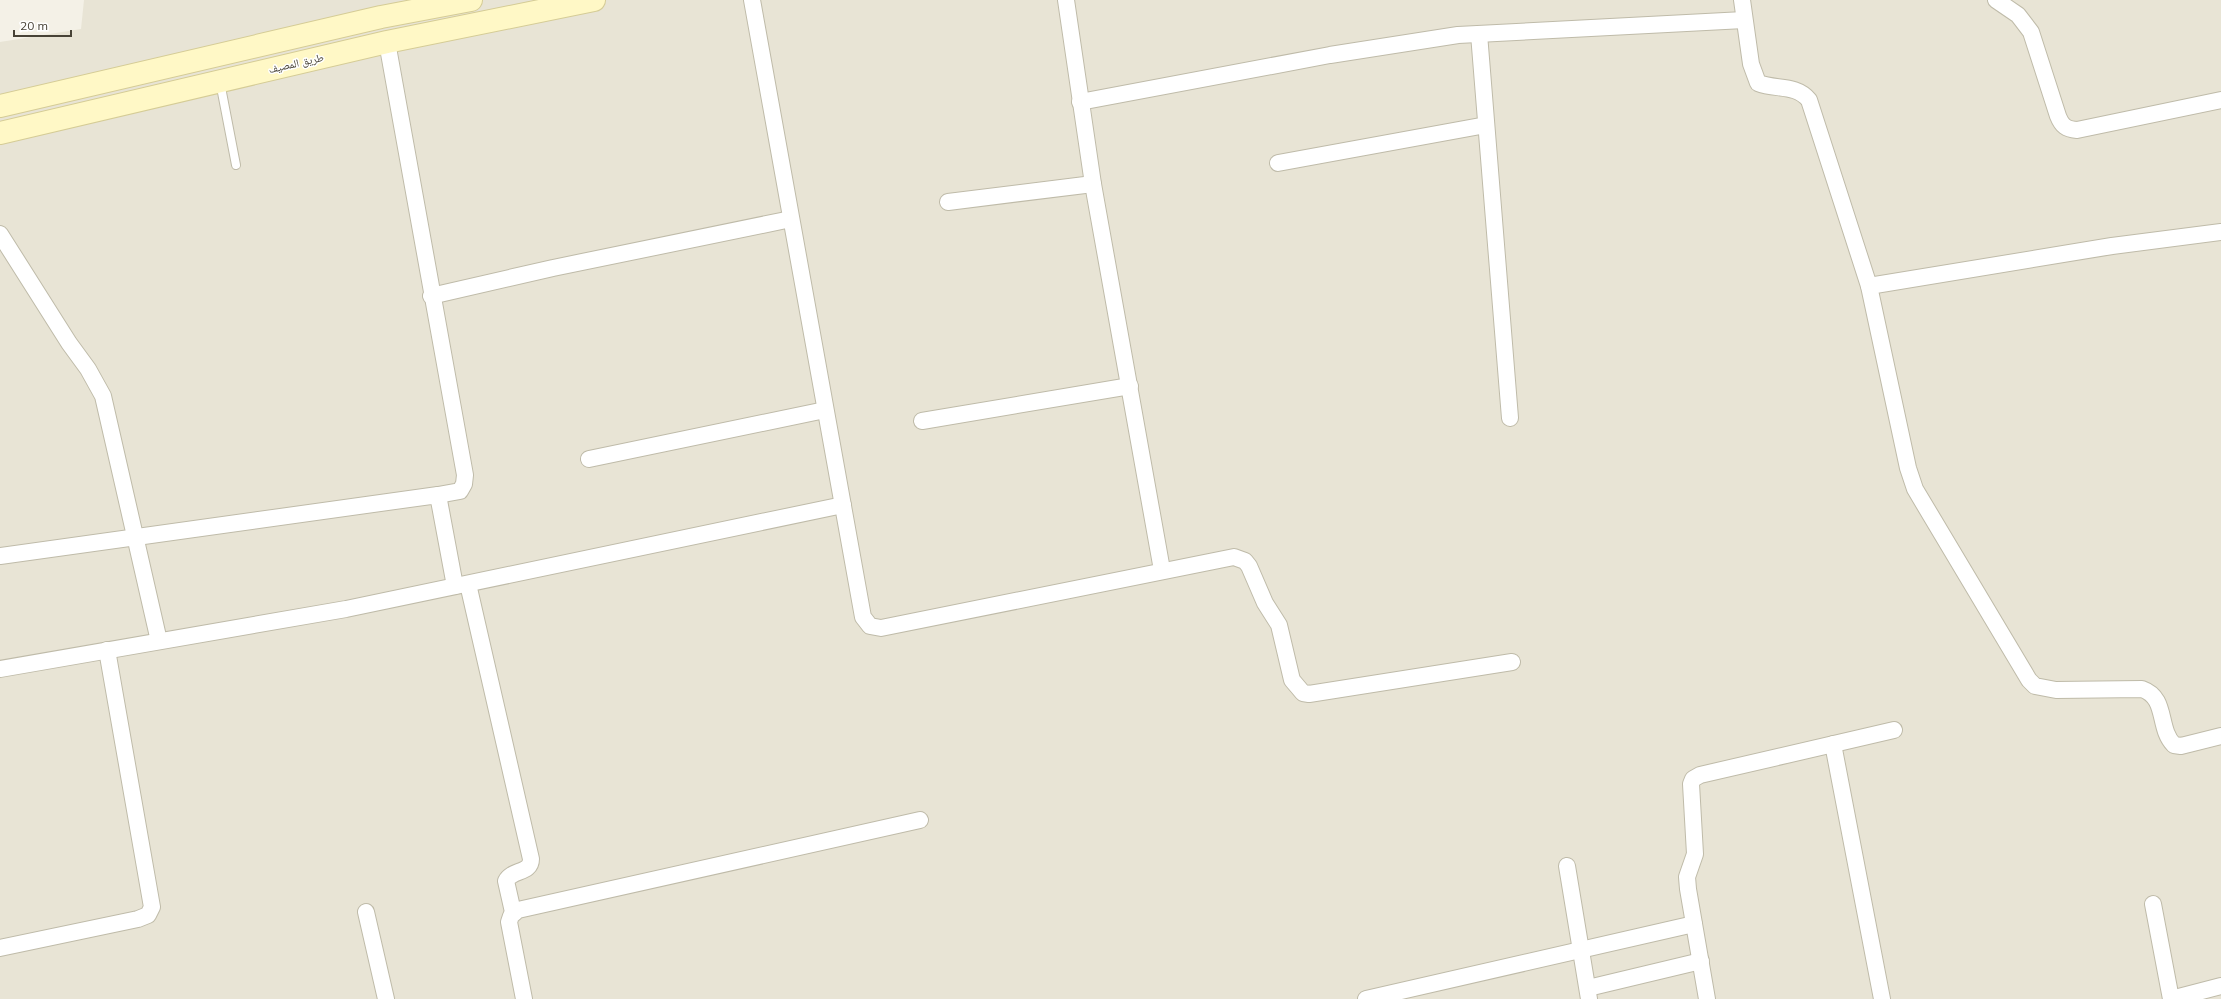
<svg xmlns="http://www.w3.org/2000/svg" width="2221" height="999" viewBox="0 0 2221 999" font-family="Mulish,'Noto Naskh Arabic',sans-serif">
	<style>
		.residential { fill: #e8e4d5 }
		.lines { fill: none; stroke-linecap: round; stroke-linejoin: round }
		.lane-casing { stroke: #bfbba9; stroke-width: 10 }
		.street-casing { stroke: #bfbba9; stroke-width: 18 }
		.secondary-casing { stroke: #d5cc96; stroke-width: 24 }
		.lane { stroke: #fff; stroke-width: 8 }
		.street { stroke: #fff; stroke-width: 16 }
		.secondary { stroke: #fff8c6; stroke-width: 22 }
		.labels { text-anchor: middle; dominant-baseline: central; stroke-width: 3; stroke-linejoin: round; paint-order: stroke }
		.street-label { font-size: 11px; fill: #474236; stroke: #fff }
	</style>
	<rect width="100%" height="100%" fill="#f4f1e7"/>
	<path class="residential" d="M84,0h2137v999h-2221v-957l81,-13z"/>
	<g class="lines">
		<g class="lane-casing">
			<path id="lane" d="M220,82l16,83"/>
		</g>
		<g class="street-casing">
			<g id="street">
				<path d="M752,0l111,617 7,9 11,2 353,-71 11,4 4,5 16,37 14,22 13,55 11,13 6,1 203,-32"/>
				<path d="M1066,0l27,184 69,386"/>
				<path d="M1742,0l9,64 7,19c18,7 38,1 51,17l60,186 243,-40 109,-14"/>
				<path d="M1996,0l22,15 13,17 27,84c4,10 8,13 19,14l144,-30"/>
				<path d="M1479,34l31,384"/>
				<path d="M387,42l78,433 -1,9 -4,7 -22,4"/>
				<path d="M1080,102l250,-47 128,-20 286,-15"/>
				<path d="M1278,163l208,-38"/>
				<path d="M948,202l145,-18"/>
				<path d="M0,234l69,109 19,26 15,27 56,245"/>
				<path d="M1869,286l39,182 7,21 114,191 6,6 21,4 86,-1c26,9 15,39 32,56l7,1 40,-10"/>
				<path d="M431,296l122,-28 238,-49"/>
				<path d="M922,421l208,-35"/>
				<path d="M589,459l236,-49"/>
				<path d="M0,556l438,-61 17,91"/>
				<path d="M468,584l63,275c0,15 -19,10 -25,22l7,31"/>
				<path d="M0,669l346,-60 497,-104"/>
				<path d="M1833,744l49,255"/>
				<path d="M1567,866l22,133"/>
				<path d="M2153,904l18,95"/>
				<path d="M366,912l20,87"/>
				<path d="M0,948l138,-29 10,-4 4,-8 -45,-257"/>
				<path d="M1588,988l113,-27"/>
				<path d="M524,999l-15,-77 2,-6 7,-6 402,-90"/>
				<path d="M1366,999l328,-75"/>
				<path d="M1707,999l-19,-110 -1,-12 8,-23 -4,-70 2,-5 7,-4 194,-45"/>
				<path d="M2171,999l50,-13"/>
			</g>
		</g>
		<g class="secondary-casing">
			<g id="secondary">
				<path d="M0,106l381,-89 90,-17"/>
				<path d="M0,133l387,-91 207,-42"/>
			</g>
		</g>
		<use href="#lane" class="lane"/>
		<use href="#street" class="street"/>
		<use href="#secondary" class="secondary"/>
	</g>
	<g class="labels">
		<g class="street-label">
			<text transform="translate(296 63) rotate(-13)">طريق المصيف</text>
		</g>
	</g>
	<path d="M14 30v6h57v-6" fill="none" stroke="#474236" stroke-width="2"/>
	<text x="20" y="30" font-size="12" fill="#474236" stroke="#ffffff" stroke-width="3" paint-order="stroke">20 m</text>
</svg>
